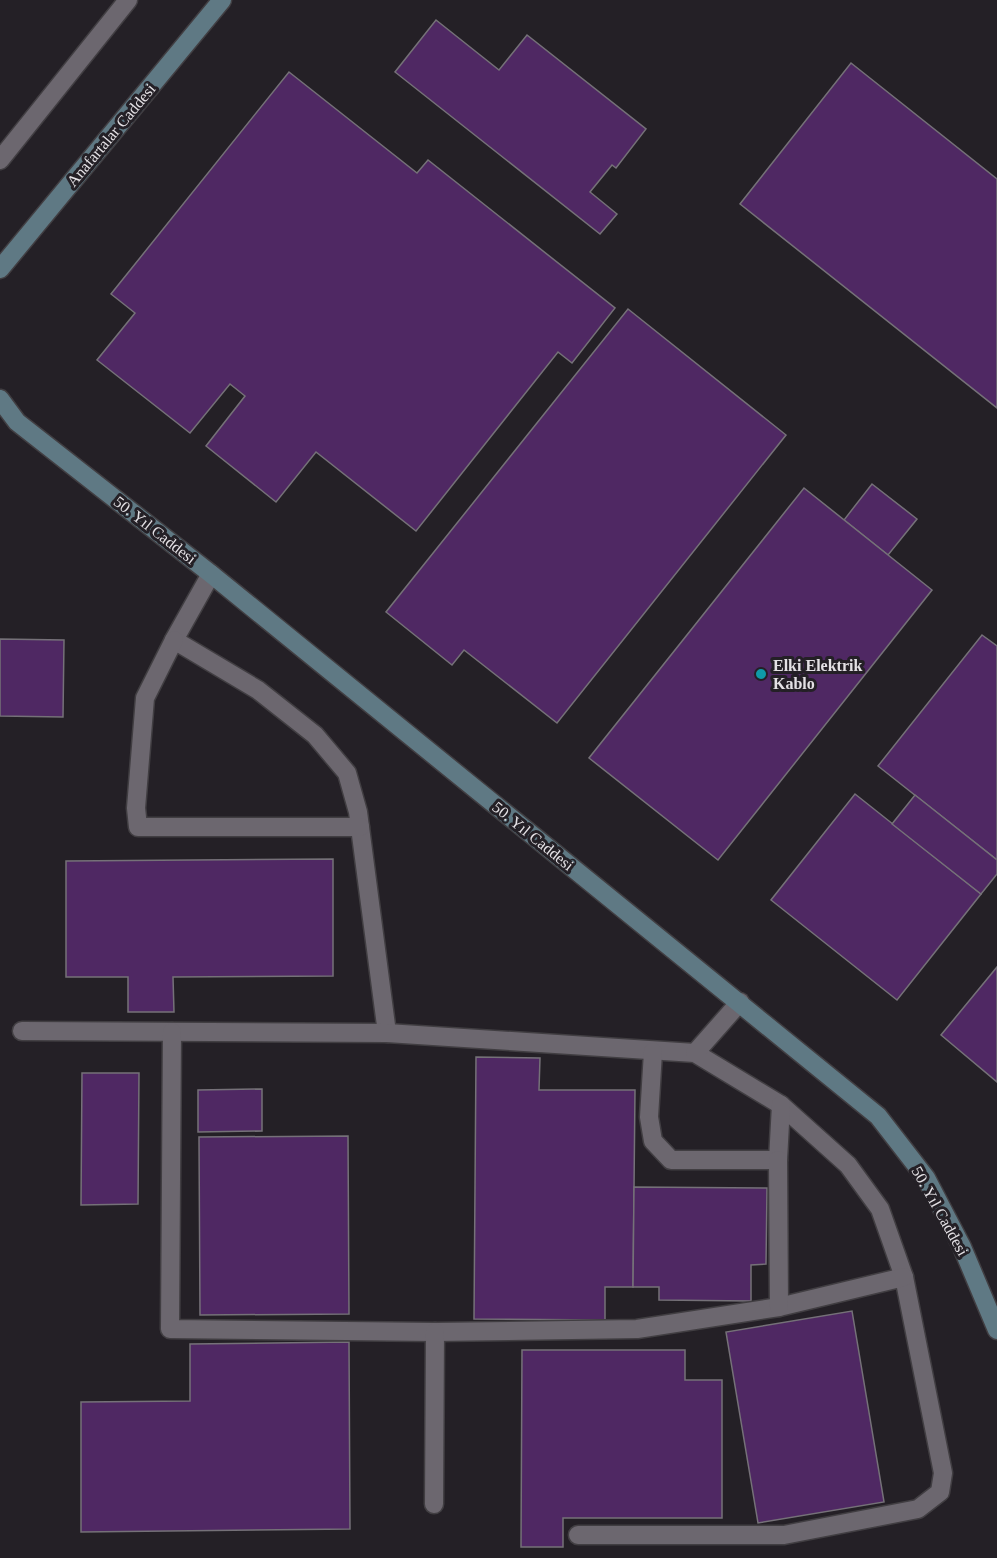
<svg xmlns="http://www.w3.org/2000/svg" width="997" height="1558" viewBox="0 0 997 1558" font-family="Georgia,serif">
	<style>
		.building { fill: #4f2863; stroke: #757178; stroke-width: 1.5 }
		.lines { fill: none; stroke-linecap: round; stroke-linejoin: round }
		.street-casing { stroke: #413e42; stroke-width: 21 }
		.secondary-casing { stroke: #413e42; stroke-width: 21 }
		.street { stroke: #6c676f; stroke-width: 18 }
		.secondary { stroke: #5f7984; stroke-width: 18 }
		.culture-dot { fill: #0f9aa8; stroke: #242026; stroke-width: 2 }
		.labels { text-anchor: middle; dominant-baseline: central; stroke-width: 6; stroke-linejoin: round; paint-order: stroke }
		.street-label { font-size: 16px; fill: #e4e1e5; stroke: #242026 }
		.poi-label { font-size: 16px; font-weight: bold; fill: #e4e1e5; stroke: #242026; text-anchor: start }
	</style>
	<rect width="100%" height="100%" fill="#242026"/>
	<g class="building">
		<path d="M436,20l63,50 28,-35 119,94 -30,39 -4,-3 -22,27 27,22 -17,20 -205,-162z"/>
		<path d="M851,63l146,116v229l-257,-204z"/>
		<path d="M289,72l128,101 11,-13 187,148 -43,55 -14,-11 -142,179 -100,-79 -40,50 -70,-56 39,-50 -15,-12 -40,49 -93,-73 38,-47 -24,-19z"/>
		<path d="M628,309l158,126 -229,288 -93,-73 -12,15 -66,-53z"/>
		<path d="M872,484l45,35 -29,36 -44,-35z"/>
		<path d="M804,488l128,102 -214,270 -129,-102z"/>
		<path d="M982,635l15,11v214l-119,-94z"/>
		<path d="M0,639l64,1 -1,77 -63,-1z"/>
		<path d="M855,794l126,100 -84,106 -126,-100z"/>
		<path d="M915,795l82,65v14l-16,20 -89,-70z"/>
		<path d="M333,859v117l-160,1 1,35h-46v-35h-62v-116z"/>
		<path d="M997,967v115l-56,-47z"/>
		<path d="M476,1057l64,1 -1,32h96l-2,197h-28v33l-131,-1z"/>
		<path d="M82,1073h57l-1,131 -57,1z"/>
		<path d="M262,1089v42l-64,1v-42z"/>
		<path d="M348,1136l1,178 -149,1 -1,-178z"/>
		<path d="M634,1187l133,1 -1,76 -15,1v36l-92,-1v-13h-26z"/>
		<path d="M852,1311l32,191 -126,21 -32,-191z"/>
		<path d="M349,1342l1,187 -269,3v-130l109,-1v-57z"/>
		<path d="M522,1350h163v30h37v138h-159v29h-42z"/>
	</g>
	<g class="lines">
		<g class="street-casing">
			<g id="street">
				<path d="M0,160l128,-160"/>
				<path d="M211,574l-37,66 84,50 57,45 32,38 11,39 29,221"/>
				<path d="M174,640l-29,58 -9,110 2,19h222"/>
				<path d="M22,1031l365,2 308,20 86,52 67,60 32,44 24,68 39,196 -3,19 -22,17 -134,26h-206"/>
				<path d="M172,1032l-2,297 265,3 202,-3 142,-22 125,-30"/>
				<path d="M653,1052l-4,65 4,24 18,19h107l3,-55"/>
				<path d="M695,1053l45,-51"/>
				<path d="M778,1160l1,147"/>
				<path d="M434,1504l1,-172"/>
			</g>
		</g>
		<g class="secondary-casing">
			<g id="secondary">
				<path d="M0,269l222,-269"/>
				<path d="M0,399l17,23 194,152 667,542 48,62 36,69 35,83"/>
			</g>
		</g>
		<use href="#street" class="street"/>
		<use href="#secondary" class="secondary"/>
	</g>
	<circle class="culture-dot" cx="761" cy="674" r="6"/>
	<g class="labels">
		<g class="street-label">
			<text transform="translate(111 135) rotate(-50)">Anafartalar Caddesi</text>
			<text transform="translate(155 530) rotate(38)">50. Yıl Caddesi</text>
			<text transform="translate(533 836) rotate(39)">50. Yıl Caddesi</text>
			<text transform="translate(940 1211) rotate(61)">50. Yıl Caddesi</text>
		</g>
		<g class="poi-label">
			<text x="773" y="665">Elki Elektrik<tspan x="773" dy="18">Kablo</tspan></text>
		</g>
	</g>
</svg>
